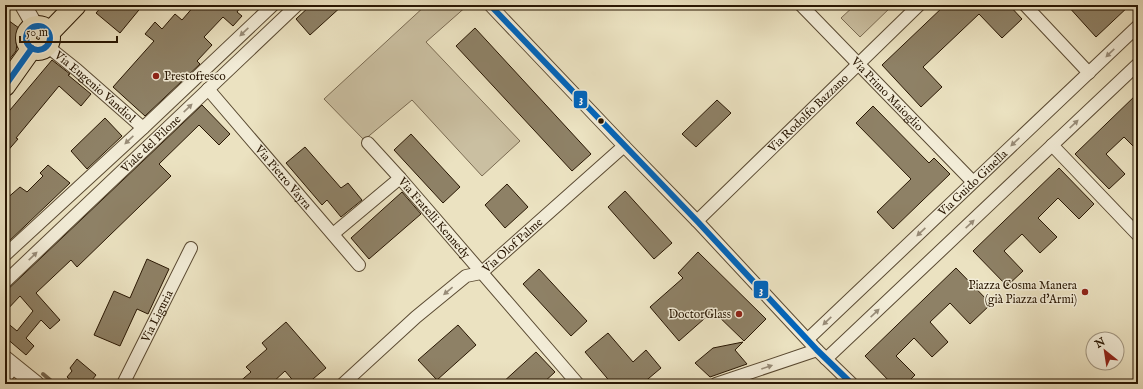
<svg xmlns="http://www.w3.org/2000/svg" width="1143" height="389" viewBox="0 0 1143 389" font-family="'IM FELL English',serif">
	<style>
		.green { fill: #cabfa1; stroke: #7a6b52 }
		.lines { fill: none; stroke-linecap: round; stroke-linejoin: round }
		.stream { stroke: #76674e; stroke-width: 4 }
		.building { fill: #8e8166; stroke: #291703 }
		.minor-casing { stroke: #5a4a32; stroke-width: 14 }
		.tertiary-casing { stroke: #5a4a32; stroke-width: 18 }
		.primary-casing { stroke: #291703; stroke-width: 22 }
		.minor { stroke: #f2ecd7; stroke-width: 12 }
		.tertiary { stroke: #f2ecd7; stroke-width: 16 }
		.primary { stroke: #ebe2c1; stroke-width: 20 }
		.bus-1-casing { stroke: #f2ecd7; stroke-width: 9 }
		.bus-1 { stroke: #0065bd; stroke-width: 6 }
		.oneway { fill: #988c78 }
		.poi-dot { fill: #8f2418; stroke: #f2ecd7; stroke-width: 1.5 }
		.bus-dot { fill: #291703; stroke: #f2ecd7; stroke-width: 1.5 }
		.labels { text-anchor: middle; dominant-baseline: central; stroke-width: 3; stroke-linejoin: round; paint-order: stroke }
		.poi-label { font-size: 12px; fill: #291703; stroke: #f2ecd7; text-anchor: end }
		.street-label { font-size: 12px; fill: #291703; stroke: #f2ecd7 }
		.line-badge { stroke: #f2ecd7; stroke-width: 1.5 }
		.badge-label { font-size: 11px; text-anchor: middle; font-weight: bold; fill: #fff }
	</style>
	<rect width="100%" height="100%" fill="#ebe2c1"/>
	<filter id="stains"><feTurbulence type="fractalNoise" baseFrequency=".005" numOctaves="4"/><feColorMatrix values="0 0 0 0 .2 0 0 0 0 .09 0 0 0 0 .02 0 0 0 .5 -.17"/></filter>
	<radialGradient id="worn" r=".72"><stop offset=".6" stop-color="#630" stop-opacity="0"/><stop offset="1" stop-color="#630" stop-opacity=".3"/></radialGradient>
	<g class="green">
		<path d="M426,5h42l-42,37 94,99 -38,35 -70,-76 -48,40 -40,-41z"/>
		<path d="M855,5h38l-33,32 -19,-19z"/>
	</g>
	<g class="lines">
		<path class="stream" d="M43,374l12,10"/>
	</g>
	<g class="building">
		<path d="M103,5h40l-23,28 -24,-20z"/>
		<path d="M195,5h47l-5,7 5,4 -9,10 -10,-9 -19,20 8,8 -15,16 3,3 -55,52 -32,-29 41,-46 -9,-7 10,-12 7,7 13,-15 7,6z"/>
		<path d="M311,5h32l-33,30 -14,-16z"/>
		<path d="M945,5h64l13,14 -20,19 -23,-24 -56,53 19,20 -21,20 -39,-42z"/>
		<path d="M1067,5h63l-34,32z"/>
		<path d="M5,18l14,10 -3,23 -11,14z"/>
		<path d="M475,28l116,126 -19,17 -116,-125z"/>
		<path d="M52,60l18,14 -2,1 23,19 -10,12 -22,-20 -43,52 2,1 -13,15v-38z"/>
		<path d="M1138,93v58l-14,-14 -18,17 19,20 -16,15 -34,-35z"/>
		<path d="M717,100l14,13 -35,34 -14,-13z"/>
		<path d="M202,105l28,29 -11,11 -20,-20 -40,39 12,12 -94,91 -6,-7 -35,33 24,27 -10,9 -9,-9 -15,18 8,8 -8,9 -21,-18v-16l12,10 16,-20 -13,-15 -15,16v-20z"/>
		<path d="M873,106l56,57 5,-5 16,16 -57,55 -16,-17 34,-33 -55,-56z"/>
		<path d="M105,118l17,18 -35,33 -16,-18z"/>
		<path d="M411,134l49,53 -17,16 -49,-53z"/>
		<path d="M305,147l36,41 7,-5 14,17 -21,17 -14,-17 -5,5 -36,-42z"/>
		<path d="M48,165l22,18 -65,62v-45l15,-13 7,5 16,-16 -3,-3z"/>
		<path d="M1059,168l35,36 -15,15 -21,-21 -20,20 19,19 -17,16 -18,-19 -18,17 19,20 -16,15 -34,-35z"/>
		<path d="M507,184l21,23 -23,21 -20,-23z"/>
		<path d="M625,191l47,52 -18,16 -46,-52z"/>
		<path d="M402,192l19,22 -52,45 -18,-21z"/>
		<path d="M698,252l68,67 -22,22 -31,-30 -34,30 -29,-34 33,-29 -5,-5z"/>
		<path d="M147,259l22,10 -21,45 -11,-5 -17,37 -26,-11 20,-44 16,7z"/>
		<path d="M956,268l35,36 -21,20 -20,-21 -20,19 18,20 -16,15 -18,-19 -18,18 19,19 -9,9h-14l-27,-28z"/>
		<path d="M539,269l48,52 -16,15 -48,-52z"/>
		<path d="M286,322l40,46 -19,16h-11l-11,-13 -14,13h-34l14,-12 -5,-5 21,-18 -5,-6z"/>
		<path d="M458,325l18,20 -39,35 -19,-20z"/>
		<path d="M608,333l25,29 13,-12 15,18 -19,16h-30l-27,-32z"/>
		<path d="M743,342l-8,8 12,14 -37,13 -15,-14 18,-15z"/>
		<path d="M536,352l19,20 -13,12h-41z"/>
		<path d="M77,359l19,16 -7,9h-14l-8,-7 5,-6 -2,-3z"/>
	</g>
	<g class="lines">
		<g class="minor-casing">
			<g id="minor">
				<path d="M490,5l134,141 73,75 120,129 35,34"/>
				<path id="s1" d="M801,5l172,177"/>
				<path d="M1025,5l64,68"/>
				<path id="s2" d="M47,46l30,24 66,58"/>
				<path id="s3" d="M208,89l151,176"/>
				<path id="s4" d="M368,143l32,35 178,206"/>
				<path d="M1052,145l86,90"/>
				<path id="s5" d="M697,221l222,-216"/>
				<path d="M333,234l67,-56"/>
				<path d="M5,255l138,-127 130,-123"/>
				<path id="s6" d="M5,282l292,-277"/>
				<path id="s7" d="M808,339l330,-313"/>
				<path d="M826,359l312,-295"/>
				<path d="M5,378l9,-11"/>
				<path id="s8" d="M123,384l68,-136"/>
				<path id="s9" d="M343,384l73,-67 50,-41 15,-3 143,-127"/>
				<path d="M716,384l101,-34"/>
			</g>
		</g>
		<g class="tertiary-casing">
			<g id="tertiary">
				<path d="M23,5l12,21"/>
				<path d="M5,359l31,25"/>
			</g>
		</g>
		<g class="primary-casing">
			<g id="primary">
				<circle cx="38" cy="38" r="12"/>
				<path d="M49,33l27,-28"/>
				<path d="M5,86l27,-38"/>
			</g>
		</g>
		<use href="#minor" class="minor"/>
		<use href="#tertiary" class="tertiary"/>
		<use href="#primary" class="primary"/>
		<g class="bus-1-casing">
			<g id="bus-1">
				<path d="M490,5l207,216 120,129 35,34"/>
				<circle cx="38" cy="38" r="12"/>
				<path d="M5,86l27,-38"/>
			</g>
		</g>
		<use href="#bus-1" class="bus-1"/>
	</g>
	<defs><path id="oneway-solid" d="M-6-.8H1V-3.2L6.5 0L1 3.2V.8H-6Z"/></defs>
	<g class="oneway">
		<use href="#oneway-solid" transform="translate(244 32) rotate(137)"/>
		<use href="#oneway-solid" transform="translate(1110 53) rotate(136)"/>
		<use href="#oneway-solid" transform="translate(188 108) rotate(-44)"/>
		<use href="#oneway-solid" transform="translate(1074 124) rotate(-43)"/>
		<use href="#oneway-solid" transform="translate(129 140) rotate(137)"/>
		<use href="#oneway-solid" transform="translate(1015 142) rotate(137)"/>
		<use href="#oneway-solid" transform="translate(970 224) rotate(-43)"/>
		<use href="#oneway-solid" transform="translate(921 232) rotate(137)"/>
		<use href="#oneway-solid" transform="translate(33 256) rotate(-44)"/>
		<use href="#oneway-solid" transform="translate(448 291) rotate(140)"/>
		<use href="#oneway-solid" transform="translate(875 313) rotate(-43)"/>
		<use href="#oneway-solid" transform="translate(827 321) rotate(136)"/>
		<use href="#oneway-solid" transform="translate(767 367) rotate(-19)"/>
	</g>
	<g class="poi-dot">
		<circle cx="156" cy="76" r="4"/>
		<circle cx="1085" cy="292" r="4"/>
		<circle cx="739" cy="314" r="4"/>
	</g>
	<circle class="bus-dot" cx="601" cy="121" r="3.5"/>
	<g class="labels">
		<g class="poi-label">
			<text x="164" y="76" text-anchor="start">Prestofresco</text>
			<text x="1077" y="285">Piazza Cosma Manera<tspan x="1077" dy="14">(già Piazza d'Armi)</tspan></text>
			<text x="731" y="314">DoctorGlass</text>
		</g>
		<g class="street-label">
			<text stroke="none"><textPath href="#s2" startOffset="63">Via Eugenio Vandiol</textPath></text>
			<text stroke="none"><textPath href="#s1" startOffset="124">Via Primo Maioglio</textPath></text>
			<text stroke="none"><textPath href="#s5" startOffset="155">Via Rodolfo Bazzano</textPath></text>
			<text stroke="none"><textPath href="#s6" startOffset="201">Viale del Pilone</textPath></text>
			<text stroke="none"><textPath href="#s3" startOffset="116">Via Pietro Vayra</textPath></text>
			<text stroke="none"><textPath href="#s7" startOffset="227">Via Guido Ginella</textPath></text>
			<text stroke="none"><textPath href="#s4" startOffset="100">Via Fratelli Kennedy</textPath></text>
			<text stroke="none"><textPath href="#s9" startOffset="221">Via Olof Palme</textPath></text>
			<text stroke="none"><textPath href="#s8" startOffset="76">Via Liguria</textPath></text>
		</g>
	</g>
	<g class="line-badge">
		<rect x="573" y="90" width="15" height="19" rx="4" fill="#0065bd"/>
		<rect x="753" y="280" width="16" height="19" rx="4" fill="#0065bd"/>
	</g>
	<g class="badge-label">
		<text x="581" y="103">3</text>
		<text x="761" y="294">3</text>
	</g>
	<rect width="1143" height="389" fill="none" stroke="#ebe2c1" stroke-width="20"/>
	<rect x="6" y="6" width="1131" height="377" fill="none" stroke="#291703" stroke-width="2"/>
	<rect x="10" y="10" width="1123" height="369" fill="none" stroke="#291703"/>
	<g transform="translate(1105 351) rotate(330)"><circle r="19" fill="#f2ecd7" stroke="#a29782"/>
	<path d="M0-3L7 15L0 10L-7 15Z" fill="#8f2418"/>
	<text y="-6" font-size="11" font-weight="bold" text-anchor="middle" fill="#291703">N</text>
	</g>
	<path d="M20 36v6h97v-6" fill="none" stroke="#291703" stroke-width="2"/>
	<text x="26" y="36" font-size="12" fill="#291703" stroke="#f2ecd7" stroke-width="3" paint-order="stroke">50 m</text>
	<rect width="100%" height="100%" filter="url(#stains)"/>
	<rect width="100%" height="100%" fill="url(#worn)"/>
</svg>
